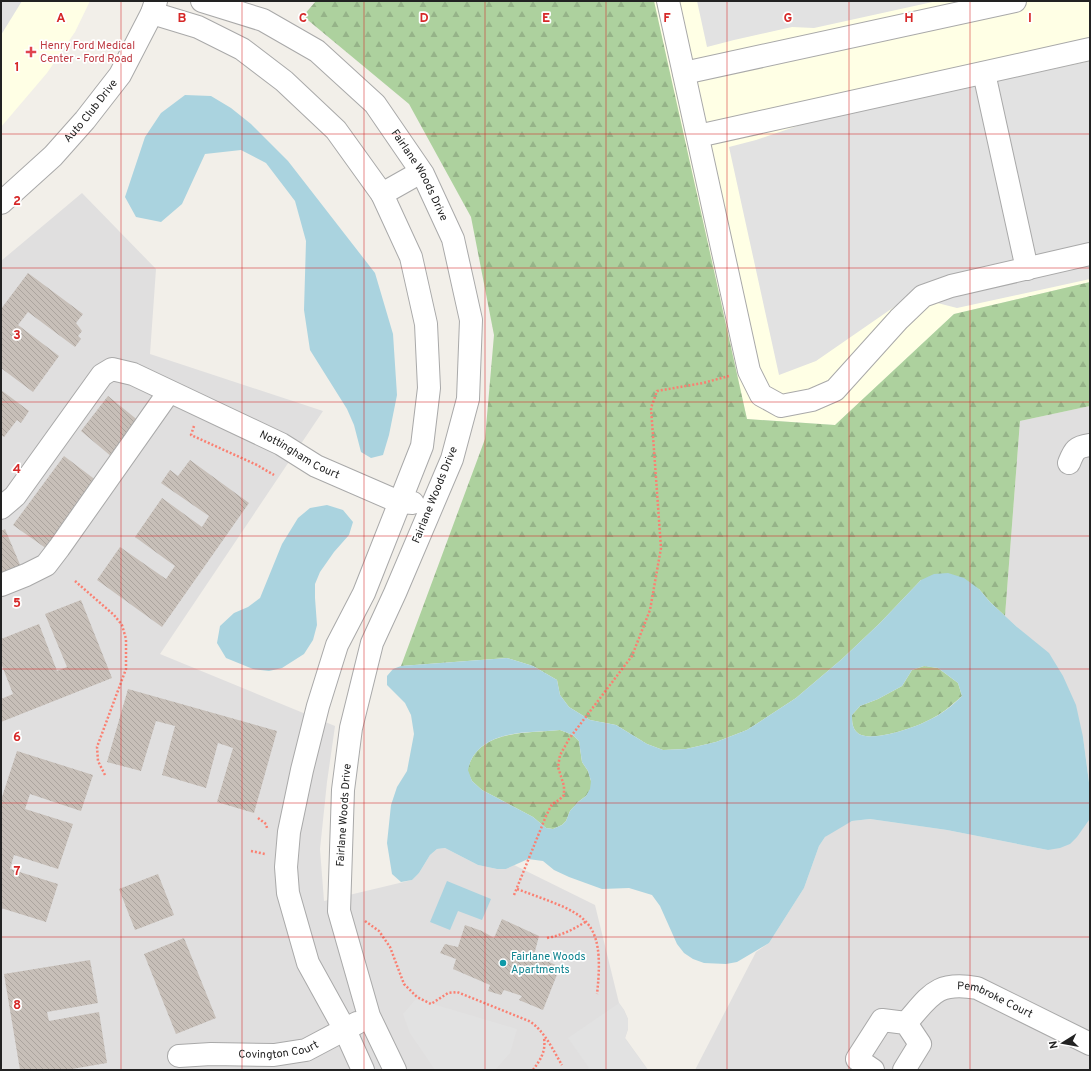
<svg xmlns="http://www.w3.org/2000/svg" width="1091" height="1071" viewBox="0 0 1091 1071" font-family="Overpass,sans-serif">
	<style>
		.residential { fill: #e0dfdf }
		.education { fill: #ffffe5 }
		.forest { fill: url(#forest-firs) }
		.parking { fill: #e2e2e2 }
		.water { fill: #aad3df; fill-rule: evenodd }
		.building { fill: url(#building-back-hatch) }
		.lines { fill: none; stroke-linecap: round; stroke-linejoin: round }
		.minor-casing { stroke: #a9a9a9; stroke-width: 24 }
		.path { stroke: #fa8072; stroke-width: 2.5; stroke-dasharray: 2 2; stroke-linecap: butt }
		.minor { stroke: #fff; stroke-width: 22 }
		.grid { fill: none; stroke: #d62828; stroke-width: 1; stroke-opacity: 0.55 }
		.health-dot { fill: #e0444e; stroke: #fff; stroke-width: 1.5 }
		.culture-dot { fill: #0f9aa8; stroke: #fff; stroke-width: 1.5 }
		.labels { text-anchor: middle; dominant-baseline: central; stroke-width: 3.5; stroke-linejoin: round; paint-order: stroke }
		.health-label { font-size: 11px; fill: #be3a42; stroke: #fff; text-anchor: start }
		.street-label { font-size: 11px; fill: #222; stroke: #fff }
		.culture-label { font-size: 11px; fill: #0d838f; stroke: #fff; text-anchor: start }
		.grid-label { font-size: 13px; text-anchor: middle; font-weight: bold; fill: #d62828; stroke: #fff; stroke-width: 3.5; stroke-linejoin: round; paint-order: stroke }
	</style>
	<defs>
		<pattern id="forest-firs" width="22" height="20" patternUnits="userSpaceOnUse"><rect width="22" height="20" fill="#add19e"/><path d="M5 1l3.5 6h-7zM16 11l3.5 6h-7z" fill="#95b388"/></pattern>
		<pattern id="building-back-hatch" width="6" height="6" patternUnits="userSpaceOnUse"><rect width="6" height="6" fill="#c7bfb8"/><path d="M-1 5l2 2M0 0l6 6M5-1l2 2" fill="none" stroke="#aba49e"/></pattern>
	</defs>
	<rect width="100%" height="100%" fill="#f2efe9"/>
	<g class="residential">
		<path d="M82,193l74,76 -6,85 173,57 -163,243 175,72 -8,56 -7,67 4,52 88,-21 7,-7 11,-18 7,-6 8,-1 33,17 19,4h9l8,-4 81,40 24,98 5,7 4,9v10l-3,9 23,32h-645l-2,-9v-800z"/>
		<path d="M1090,406v384l-7,-53 -66,-110 -12,-11 15,-195z"/>
		<path d="M1090,815v255h-395l61,-118 13,-9 35,-55 15,-42 6,-9 9,-7 18,-9 18,-2 77,11 101,20 41,-30z"/>
	</g>
	<g class="education">
		<path d="M1,1h89l-15,31 -28,41 -46,54z"/>
		<path d="M654,1h436v281l-136,32 -119,111 -88,-6z"/>
	</g>
	<g class="forest">
		<path d="M316,1h338l93,418 88,6 119,-111 136,-32v124l-70,15 -15,195 -15,-14 -11,-13 -58,-9 -41,43 -38,36 -46,39 -49,32 -31,12 -30,7 -23,1 -16,-6 -31,-19 -26,-5 -21,-13 -9,-12 -3,-15 -24,-14 -26,-8 -106,8 84,-227 9,-104 -23,-118 -62,-113 -106,-88z"/>
		<path d="M924,666l14,2 20,15 4,13c-10,9 -21,19 -35,25 -13,7 -55,21 -68,13 -7,-5 -7,-12 -7,-19l8,-9 18,-7 24,-13 10,-16z"/>
		<path d="M560,730l13,5 6,6 3,21 6,9 3,10v8l-5,7 -8,6 -8,9 -4,10 -4,4 -9,4 -7,-1 -13,-11 -51,-27 -10,-9 -5,-11c2,-5 4,-11 7,-15 18,-25 58,-22 86,-25z"/>
	</g>
	<g class="parking">
		<path d="M1,1h21l-21,34z"/>
		<path d="M697,1h240l-123,27 -22,-1 -58,13 -27,7z"/>
		<path d="M1090,61v218l-133,29 -47,-12 -94,65 -37,14 -50,-228 27,-7 56,-19z"/>
		<path d="M416,999l101,30 -7,24 -15,17h-60l-25,-37 -7,-19z"/>
		<path d="M619,1003l5,7 4,9v10l-3,9 23,32h-62l3,-2 -21,-30z"/>
	</g>
	<g class="water">
		<path d="M185,95l26,1 20,12 20,16 37,37 87,112 18,61 4,61 -8,40 -6,20 -12,3 -10,-6 -7,-27 -7,-16 -37,-59 -6,-40 2,-69 -11,-40 -29,-38 -25,-13 -36,4 -23,50 -21,18 -25,-5 -11,-20 20,-60 16,-24z"/>
		<path d="M327,505l16,5 10,12 -4,13 -15,17 -14,20 -5,12v14l2,27 -4,15 -9,14 -22,14 -13,3 -16,-2 -27,-11 -9,-15 3,-17 14,-13 14,-6 12,-9 22,-54 16,-26 12,-10z"/>
		<path d="M948,573l16,5 15,11 11,13 27,25 32,26 14,23 13,29 7,32 7,53v25l-1,5 -12,17 -7,7 -10,4 -12,2 -101,-20 -77,-11 -18,2 -27,16 -6,9 -15,42 -35,55 -32,19 -11,2 -22,-1 -11,-4 -9,-6 -7,-9 -17,-38 -8,-11 -23,-7 -27,1 -33,-12 -15,-7 -11,-9 -15,-2 -22,10h-9l-19,-4 -33,-17 -8,1 -7,6 -11,18 -7,7 -11,2 -9,-8 -5,-31 4,-38 6,-18 10,-16 7,-37 -3,-19 -6,-12 -18,-18v-9l6,-7 8,-3 106,-8 26,8 24,14 3,15 9,12 21,13 26,5 31,19 16,6 23,-1 30,-7 31,-12 49,-32 46,-39 38,-36 41,-43 13,-6zM924,666l14,2 20,15 4,13c-10,10 -21,19 -35,25 -13,7 -55,21 -68,13 -7,-5 -7,-12 -7,-19l8,-9 18,-7 24,-13 10,-16zM560,730l13,5 6,6 3,21 6,9 3,10 -1,8 -4,7 -8,6 -8,9 -4,10 -4,4 -9,4 -7,-1 -13,-11 -51,-27 -10,-9 -4,-11c1,-5 3,-11 6,-15 19,-26 57,-22 86,-25z"/>
		<path d="M447,881l44,18 -9,21 -24,-9 -8,19 -20,-8z"/>
	</g>
	<g class="building">
		<path d="M28,273l55,41 -7,9 6,8 -4,5 3,3 -6,8 -47,-35 -10,13 41,31 -26,36 -32,-24v-59z"/>
		<path d="M1,390l28,21 -8,12 -4,-3 -13,17 -3,-2z"/>
		<path d="M108,396l32,26 -28,35 -31,-26z"/>
		<path d="M64,456l33,25 -50,68 -34,-24z"/>
		<path d="M190,460l59,43 -87,124 -65,-47 23,-33 46,32 9,-13 -40,-29 27,-39 40,29 7,-11 -48,-33 9,-13 8,6z"/>
		<path d="M5,529l16,38 -20,9v-45z"/>
		<path d="M81,600l31,78 -111,44v-23l12,-5 -12,-31v-24l38,-15 18,47 10,-4 -22,-53z"/>
		<path d="M128,689l149,42 -23,82 -37,-11 16,-54 -15,-5 -12,45 -44,-13 13,-49 -19,-5 -15,50 -34,-9z"/>
		<path d="M17,751l76,24 -12,36 -51,-17 -5,15 48,15 -15,45 -44,-14 -4,14 48,15 -12,38 -45,-14v-108z"/>
		<path d="M158,874l16,41 -39,15 -16,-41z"/>
		<path d="M502,919l37,17 -5,19 26,12 -17,43 -24,-10 3,-4 -18,-6 -3,5 -13,-4 2,-6 -37,-16 3,-10 -16,-6 5,-9 13,3 7,-22 17,6 12,7z"/>
		<path d="M184,938l32,80 -40,16 -32,-80z"/>
		<path d="M90,960l8,43 -51,9 2,9 50,-9 8,51 -41,7h-46l-16,-96z"/>
	</g>
	<g class="lines">
		<g class="minor-casing">
			<g id="minor">
				<path id="s1" d="M202,1l61,19 54,31 58,53 48,70 30,65 18,81 -3,79 -16,60 -57,134 -23,50 -21,85 -8,62 -4,121 30,105 26,54"/>
				<path d="M668,1l81,370 12,24 20,11 31,-6 23,-10 64,-71 24,-23 28,-10 139,-32"/>
				<path d="M152,13l46,14 44,22 42,32 52,49 46,64 29,63 15,67 3,64 -7,58 -58,147 -27,52 -19,61 -16,64 -13,62 -3,35 2,26 20,70 37,67 18,40"/>
				<path d="M684,73l331,-72"/>
				<path d="M984,73l43,196"/>
				<path d="M698,136l392,-87"/>
				<path d="M382,194l39,-22"/>
				<path id="s2" d="M1,203l52,-47 32,-36 35,-45 32,-62 4,-12"/>
				<path d="M1069,463c5,-12 6,-16 21,-18"/>
				<path id="s3" d="M1,508l14,-12 87,-121 10,-6 21,5 148,70 35,22 83,36 14,1"/>
				<path d="M1,585l25,-10 20,-10 13,-17 110,-156"/>
				<path id="s4" d="M906,1023c25,-28 30,-42 71,-35l113,56"/>
				<path id="s5" d="M179,1056l32,-2 63,1 32,-5 51,-27"/>
				<path d="M873,1070l-16,-11 25,-39 24,3 14,21 -16,26"/>
			</g>
		</g>
		<g class="path">
			<path d="M194,426l-3,9 66,30 17,10"/>
			<path d="M75,581l39,34 8,10 4,14v30l-29,78 1,14 7,14"/>
			<path d="M258,818l8,6 1,4"/>
			<path d="M251,851l14,3"/>
			<path d="M517,889c66,25 89,25 80,105"/>
			<path d="M514,895l32,-79 6,-12 7,-4 5,-5v-9l-6,-19 2,-12 9,-16 63,-83 18,-46 11,-62 -10,-140 6,-17 46,-8 26,-7"/>
			<path d="M365,921l14,10 11,16 14,37 13,13 14,7 17,-11 9,-1 72,29c15,9 24,29 33,44"/>
			<path d="M547,938c16,-3 27,-9 40,-17"/>
			<path d="M533,1070c8,-11 13,-19 11,-32"/>
		</g>
		<use href="#minor" class="minor"/>
	</g>
	<path class="grid" d="M121,1v1069M242,1v1069M364,1v1069M485,1v1069M606,1v1069M727,1v1069M849,1v1069M970,1v1069M1,134h1089M1,268h1089M1,402h1089M1,536h1089M1,669h1089M1,803h1089M1,937h1089"/>
	<path class="health-dot" d="M29 46h4v4h4v4h-4v4h-4v-4h-4v-4h4z"/>
	<circle class="culture-dot" cx="503" cy="963" r="4"/>
	<g class="labels">
		<g class="health-label">
			<text x="40" y="46">Henry Ford Medical<tspan x="40" dy="13">Center - Ford Road</tspan></text>
		</g>
		<g class="street-label">
			<text stroke="none"><textPath href="#s2" startOffset="129">Auto Club Drive</textPath></text>
			<text stroke="none"><textPath href="#s1" startOffset="289">Fairlane Woods Drive</textPath></text>
			<text stroke="none"><textPath href="#s3" startOffset="386">Nottingham Court</textPath></text>
			<text transform="translate(435 495) rotate(-68)">Fairlane Woods Drive</text>
			<text transform="translate(344 815) rotate(-86)">Fairlane Woods Drive</text>
			<text stroke="none"><textPath href="#s4" startOffset="106">Pembroke Court</textPath></text>
			<text stroke="none"><textPath href="#s5" startOffset="100">Covington Court</textPath></text>
		</g>
		<g class="culture-label">
			<text x="511" y="957">Fairlane Woods<tspan x="511" dy="13">Apartments</tspan></text>
		</g>
	</g>
	<g class="grid-label">
		<text x="61" y="22">A</text>
		<text x="182" y="22">B</text>
		<text x="303" y="22">C</text>
		<text x="424" y="22">D</text>
		<text x="546" y="22">E</text>
		<text x="667" y="22">F</text>
		<text x="788" y="22">G</text>
		<text x="909" y="22">H</text>
		<text x="1030" y="22">I</text>
		<text x="17" y="71">1</text>
		<text x="17" y="205">2</text>
		<text x="17" y="339">3</text>
		<text x="17" y="473">4</text>
		<text x="17" y="607">5</text>
		<text x="17" y="741">6</text>
		<text x="17" y="875">7</text>
		<text x="17" y="1009">8</text>
	</g>
	<rect width="1091" height="1071" fill="none" stroke="#222222" stroke-width="4"/>
	<g transform="translate(1063 1043) rotate(259)" stroke="#ffffff" stroke-width="3" paint-order="stroke">
	<path d="M0-3L7 15L0 10L-7 15Z" fill="#222222"/>
	<text y="-6" font-size="11" font-weight="bold" text-anchor="middle" fill="#222222">N</text>
	</g>
</svg>
